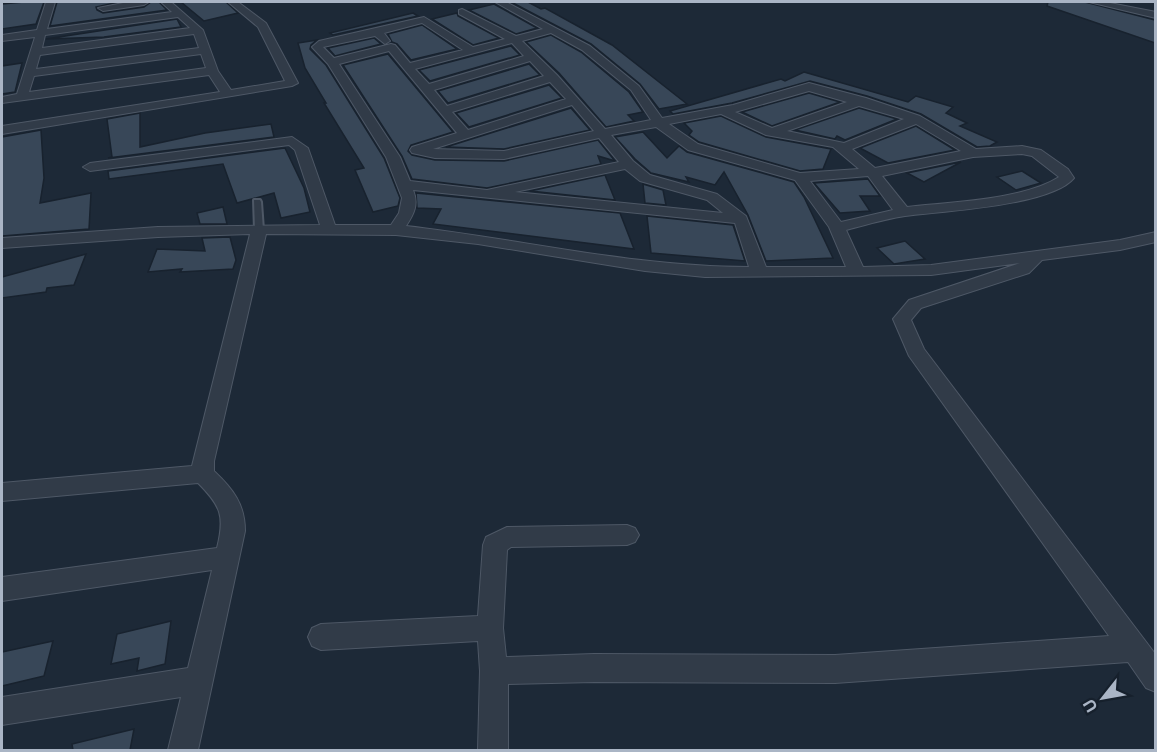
<svg xmlns="http://www.w3.org/2000/svg" width="1157" height="752" viewBox="0 0 1157 752" font-family="Inter,sans-serif">
	<style>
		.building { fill: #384758; stroke: #18222e; stroke-width: 1.5 }
		.lines { fill: none; stroke-linecap: round; stroke-linejoin: round }
		.lane-casing { stroke: #4e5866; stroke-width: 4 }
		.street-casing { stroke: #4e5866; stroke-width: 2 }
		.lane { fill: #313b48; fill-rule: evenodd }
		.street { fill: #313b48; fill-rule: evenodd }
	</style>
	<rect width="100%" height="100%" fill="#1d2937"/>
	<g class="building">
		<path d="M24,2h20l-8,22 -34,5v-25z"/>
		<path d="M57,2h62l-23,5 1,3 6,3 41,-6 7,-5h8l8,8 -117,16z"/>
		<path d="M181,2h45l12,11 -34,8z"/>
		<path d="M511,2h17l13,7 4,-1 67,37 75,59 -28,5 -19,-25 -49,-40z"/>
		<path d="M1048,2h37l70,18v23l-108,-37z"/>
		<path d="M494,4l43,24 -21,6 -47,-24z"/>
		<path d="M413,13l5,3 -85,19 -3,-2z"/>
		<path d="M457,13l1,3 41,22 -26,7 -41,-26z"/>
		<path d="M177,19l4,8 -77,10 -58,2z"/>
		<path d="M422,25l35,24 -46,11 -14,-16 -5,-2 -4,-8z"/>
		<path d="M551,35l30,17 48,40 14,20 -15,3 6,6 -28,6 -47,-54 -33,-31z"/>
		<path d="M374,38l7,6 -46,12 -7,-8z"/>
		<path d="M317,40l-6,5 -1,4 16,16 58,93 16,40 -2,8 -25,6 -18,-42 9,-2 -40,-65h2l-21,-35 -7,-25z"/>
		<path d="M511,46l9,9 -90,26 -11,-11z"/>
		<path d="M388,54l65,78 -42,13 -3,6 4,4 23,5 69,1 94,-21 17,21 -17,-5 3,8 -114,24 -75,-9 -10,-23 -59,-91z"/>
		<path d="M22,63l-7,29 -13,2v-28z"/>
		<path d="M529,64l11,11 -92,28 -10,-12z"/>
		<path d="M804,72l104,30 8,-6 37,11 -7,6 21,10 -7,3 37,16 -7,4 -13,1 -56,-33 -54,-18 -57,-15 -78,22 -59,11 -3,-3 111,-32 4,2z"/>
		<path d="M549,85l13,13 -93,29 -13,-14z"/>
		<path d="M809,93l31,9 -68,24 -30,-14z"/>
		<path d="M571,108l19,22 -86,19 -58,-2z"/>
		<path d="M859,108l38,11 -52,21 -8,-4 -2,3 -40,-9z"/>
		<path d="M140,113v34l65,-14 66,-9 3,13 -166,21 4,-1 -5,-38z"/>
		<path d="M721,116l45,21 65,12 -8,20 -23,2 -101,-29 -10,-7 3,-4 -8,-8z"/>
		<path d="M916,126l39,24 -67,13 -28,-15z"/>
		<path d="M41,130l3,48 -4,25 51,-10 -2,36 -87,7v-99z"/>
		<path d="M643,132l24,26 12,-12 8,6 107,30 10,15 29,61 -67,3 -18,-46 -24,-43 -9,13 -29,-8 3,5 -38,-9 -16,-14 -20,-22z"/>
		<path d="M285,148l19,40 6,24 -29,6 -7,-25 -37,10 -14,-39 -114,15 -1,-8z"/>
		<path d="M961,162l-37,20 -17,-9z"/>
		<path d="M1022,171l19,12 -25,7 -19,-13z"/>
		<path d="M605,175l10,25 -85,-9z"/>
		<path d="M868,179l12,17h-20l10,15 -30,2 -26,-30z"/>
		<path d="M643,184l20,6 3,15 -21,-2z"/>
		<path d="M416,193l204,20 14,36 -201,-25 8,-15 -24,-1z"/>
		<path d="M223,207l4,17h-27l-3,-11z"/>
		<path d="M647,216l86,9 12,36 -94,-8z"/>
		<path d="M230,237l6,23 -3,9 -53,3 2,-3 -34,3 9,-23 48,2 -3,-13z"/>
		<path d="M905,241l20,18 -31,5 -17,-16z"/>
		<path d="M86,254l-12,31 -27,3 -1,4 -44,6v-21z"/>
		<path d="M171,621l-6,43 -28,7 2,-13 -28,6 6,-30z"/>
		<path d="M53,641l-9,35 -42,10v-34z"/>
		<path d="M134,729l-4,21h-57l-1,-6z"/>
	</g>
	<g class="lines">
		<g class="lane-casing">
			<path id="lane" d="M254,200h6l1,2 2,28 -4,3 -4,-3z"/>
		</g>
		<g class="street-casing">
			<g id="street">
				<path d="M46,2h9l-8,27 125,-17 -11,-10h10l32,28 15,41 13,19 54,-9 -27,-54 -30,-25h10l28,21 32,60 -6,3 -290,48v-8l218,-34 -11,-17 -207,28v-6l15,-3 18,-57 -33,4v-6l35,-5zM178,17l12,11 -148,20 3,-13zM194,34l5,14 -163,21 4,-14zM201,54l5,14 -177,24 5,-16z"/>
				<path d="M128,2h21l-5,3 -41,6 -5,-3z"/>
				<path d="M495,2h11l84,44 49,40 23,32 71,-13 76,-22 57,15 54,18 56,33 46,-3 19,4 27,19 6,9c-23,28 -132,33 -169,38 -20,3 -40,9 -59,14l17,37 68,-2 189,-25 36,-8v10l-36,8 -78,10 -13,13 -108,35 -10,12 13,29 232,306v37l-10,-4 -18,-26 -293,21 -241,-1 -86,2v66h-30l2,-79 -2,-30 -157,9 -9,-4 -4,-9 4,-9 9,-4 157,-8 5,-71 3,-8 21,-10 120,-2 8,3 4,7 -4,7 -8,3 -116,2 -4,3 -4,78 3,29 88,-3 241,1 274,-19 -200,-280 -16,-37 16,-19 111,-37 -89,12 -226,2 -60,-6 -167,-27 -82,-9 -130,-1 -52,227v10c19,18 31,33 31,60l-47,219h-30l13,-53 -179,28v-28l186,-29 24,-98 -210,31v-24l215,-29c8,-32 4,-42 -19,-65l-196,18v-18l190,-17 58,-232 -92,3 -156,11v-10l156,-11 162,-2 -25,-75 -6,-5 -199,26 -7,-4 7,-4 202,-26 16,11 27,77h56l8,-12 3,-15 -16,-41 -58,-93 -16,-17 7,-6 105,-24 49,30 32,-8 -46,-25v-4l3,-1 54,27 27,-7zM422,23l41,27 -53,13 -15,-18 -4,-1 -57,14 -11,-11 52,-11 10,8 5,-3 -6,-8zM551,33l31,17 49,40 20,30 -46,9 -48,-54 -35,-34zM512,43l12,13 -95,28 -14,-15zM389,51l68,82 -45,14 -2,3 2,3 23,5 69,1 95,-21 20,24 -132,28 -77,-9 -10,-24 -61,-93zM530,61l14,15 -97,30 -13,-16zM550,82l16,17 -98,31 -16,-18zM809,91l38,11 -75,26 -37,-16zM572,105l22,26 -90,20 -71,-2zM859,106l45,13 -60,24 -57,-12zM721,114l45,21 67,12 26,22 -59,4 -102,-29 -29,-20zM916,124l45,27 -86,17 -23,-19zM656,127l32,23 107,30 34,47 17,40h-80l-20,-51 -29,-22 -67,-19 -17,-14 -22,-26zM1022,154l10,2 27,21c-36,23 -109,25 -152,30l-25,-31 91,-19zM625,169l15,12 67,19 16,13 -208,-21zM868,176l25,34 -52,12 -31,-41zM413,190l322,33 14,44c-115,0 -229,-28 -343,-41 8,-12 13,-22 7,-36z"/>
				<path d="M1089,2h16l51,10v6z"/>
			</g>
		</g>
		<use href="#lane" class="lane"/>
		<use href="#street" class="street"/>
	</g>
	<rect width="1157" height="752" fill="none" stroke="#aab5c5" stroke-width="6"/>
	<g transform="translate(1103 698) rotate(239)" stroke="#16202c" stroke-width="4.5" paint-order="stroke">
	<path d="M0-4.5L10 22L0 15L-10 22Z" fill="#aab5c5"/>
	<text y="-9" font-size="16" font-weight="bold" text-anchor="middle" fill="#aab5c5">U</text>
	</g>
</svg>
